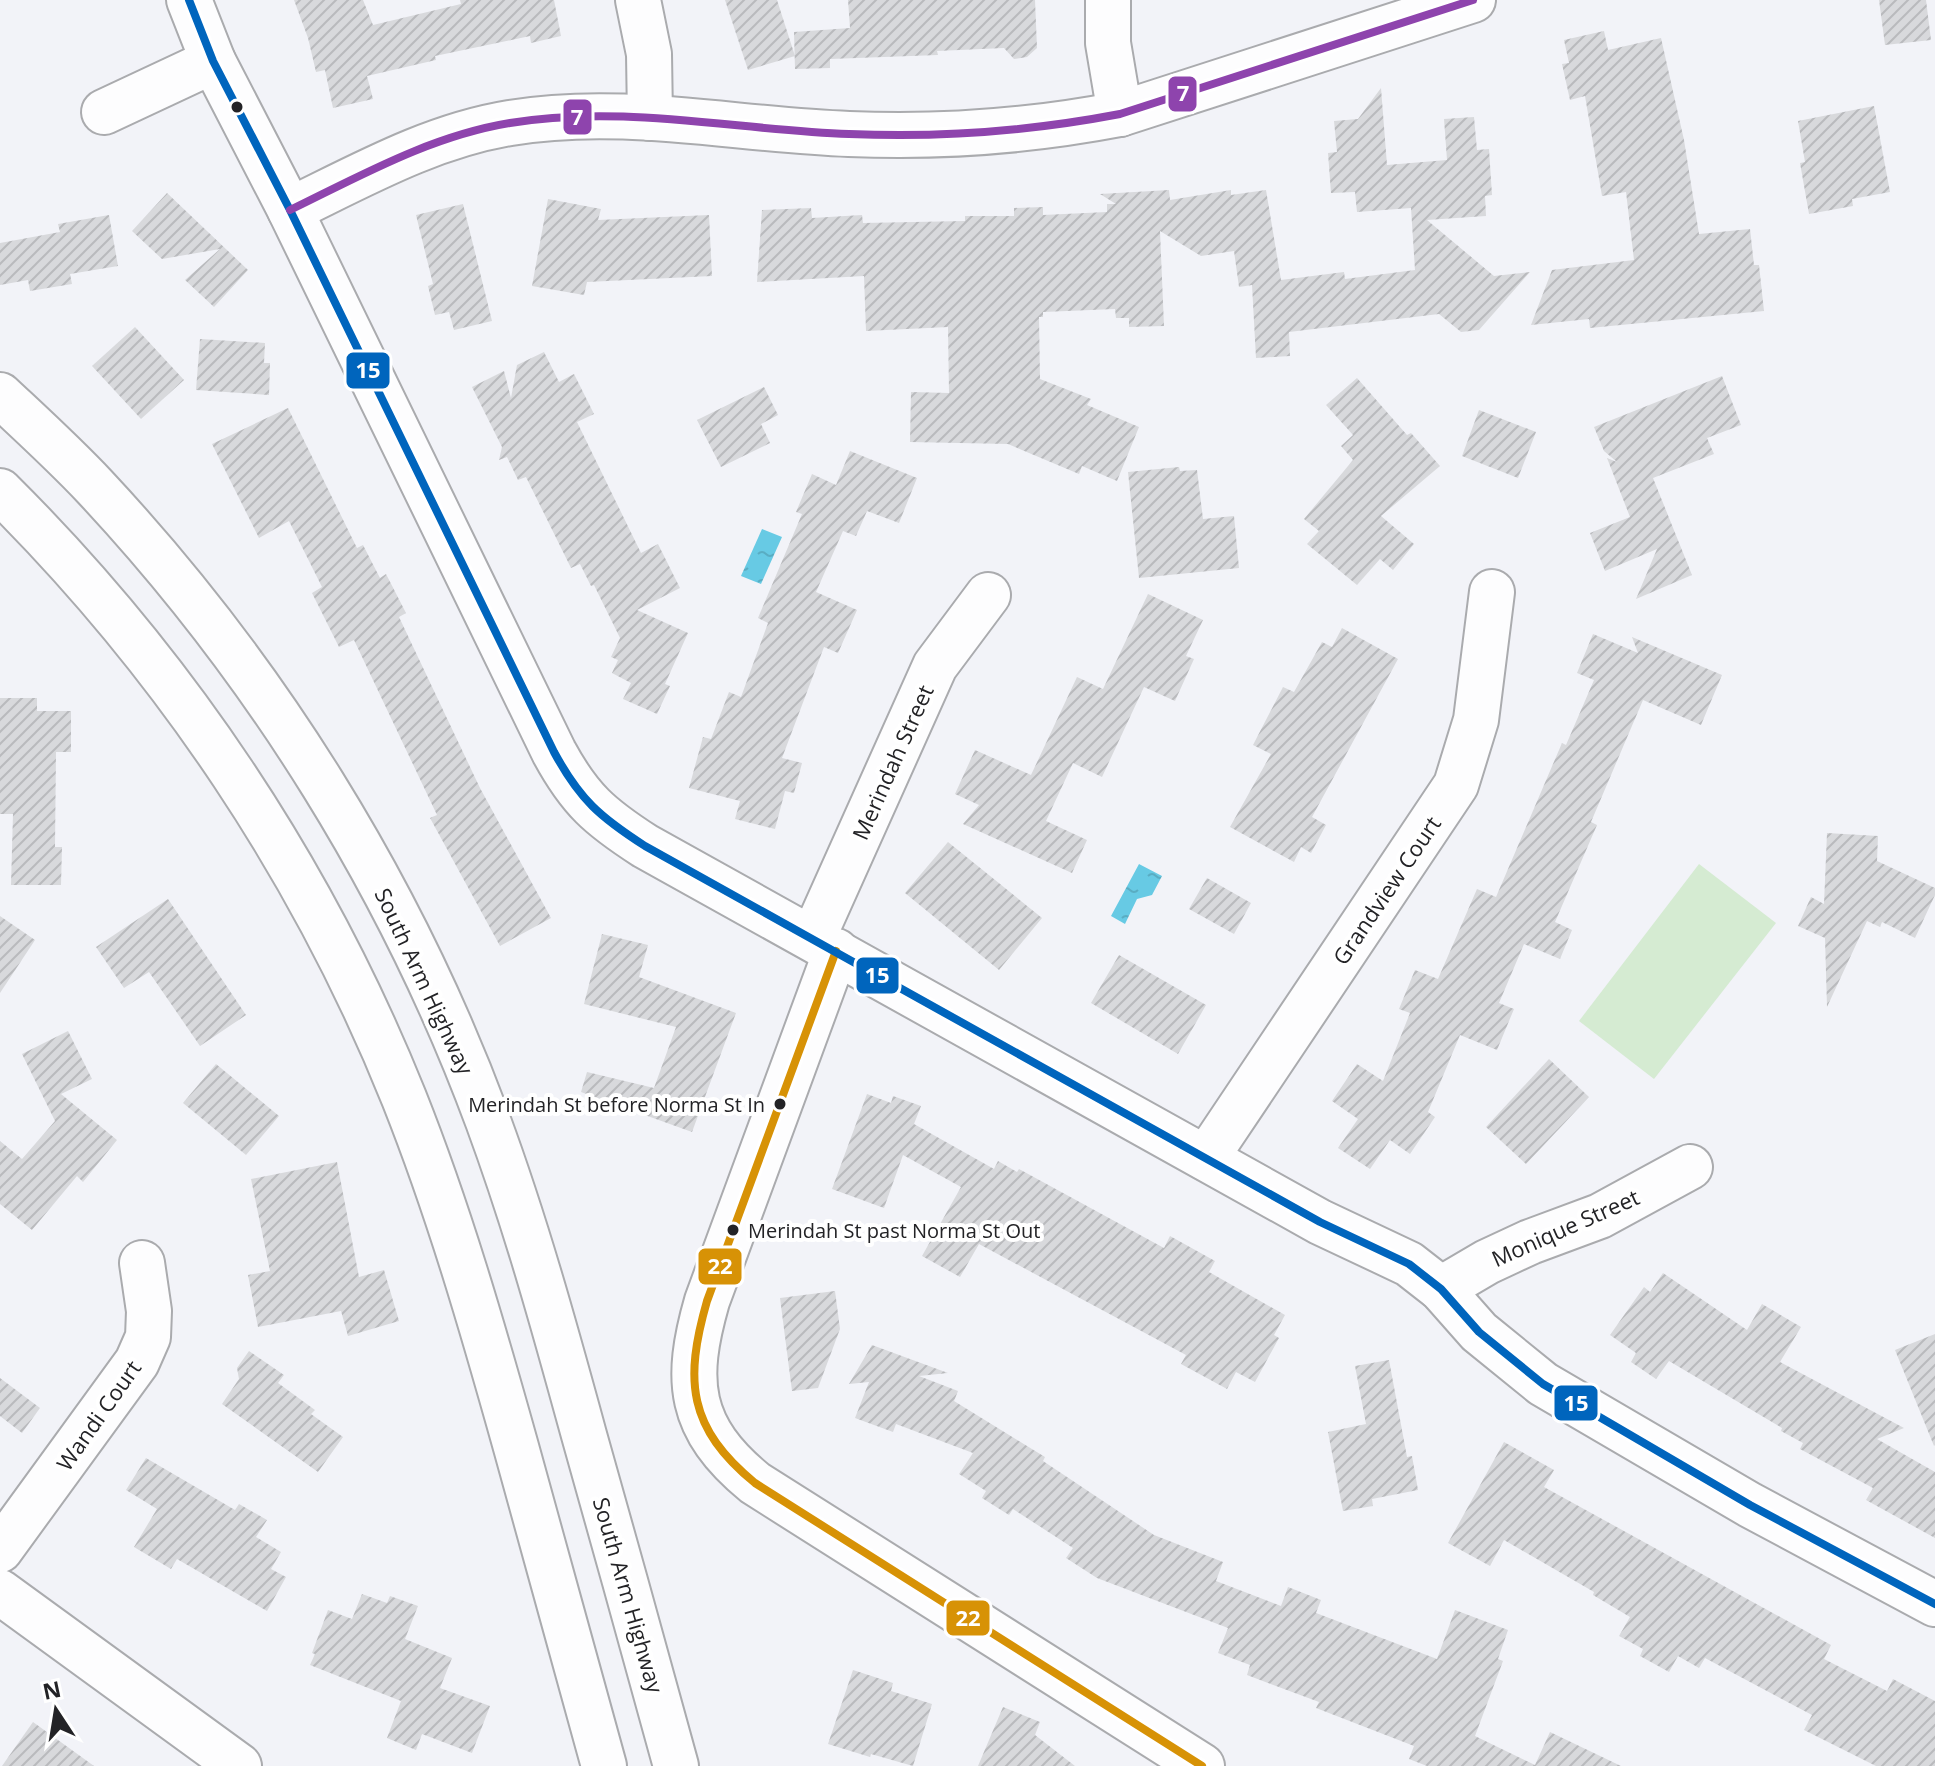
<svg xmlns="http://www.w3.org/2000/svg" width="1935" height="1766" viewBox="0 0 1935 1766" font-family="'Open Sans',sans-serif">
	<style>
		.green { fill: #d5ebd2 }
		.water { fill: url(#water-ripples) }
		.building { fill: url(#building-hatch) }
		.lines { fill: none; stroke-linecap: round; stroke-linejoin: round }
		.minor-casing { stroke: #aaabae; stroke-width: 48 }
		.major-casing { stroke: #aaabae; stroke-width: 48 }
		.minor { stroke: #fdfdfe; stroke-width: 44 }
		.major { stroke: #fdfdfe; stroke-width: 44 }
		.bus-1-casing { stroke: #fff; stroke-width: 14 }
		.bus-2-casing { stroke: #fff; stroke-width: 14 }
		.bus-3-casing { stroke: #fff; stroke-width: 14 }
		.bus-1 { stroke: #d79206; stroke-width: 8 }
		.bus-2 { stroke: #0065bd; stroke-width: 8 }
		.bus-3 { stroke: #8e44ad; stroke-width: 8 }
		.bus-dot { fill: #232326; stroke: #fff; stroke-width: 3 }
		.labels { text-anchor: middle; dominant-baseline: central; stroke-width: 8; stroke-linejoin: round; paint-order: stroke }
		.bus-label { font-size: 20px; fill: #232326; stroke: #fff; text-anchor: end }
		.street-label { font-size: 22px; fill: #232326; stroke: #fff }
		.line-badge { stroke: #fff; stroke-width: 3 }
		.badge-label { font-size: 22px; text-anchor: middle; font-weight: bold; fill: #fff }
	</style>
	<defs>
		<pattern id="water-ripples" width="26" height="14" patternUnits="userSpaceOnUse" patternTransform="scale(2)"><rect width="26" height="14" fill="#67cae4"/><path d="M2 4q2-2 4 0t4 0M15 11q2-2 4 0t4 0" fill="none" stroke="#59adc3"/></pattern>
		<pattern id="building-hatch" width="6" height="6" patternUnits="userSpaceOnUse" patternTransform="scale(2)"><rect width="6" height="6" fill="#d8d9dc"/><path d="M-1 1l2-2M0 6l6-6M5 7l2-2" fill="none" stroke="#b9babd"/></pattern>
	</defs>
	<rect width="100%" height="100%" fill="#f2f3f8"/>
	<path class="green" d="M1699,864l77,59 -122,156 -75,-58z"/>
	<g class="water">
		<path d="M762,529l20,8 -21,47 -20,-8z"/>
		<path d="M1139,864l23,12 -10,19 -15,4 -12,25 -14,-8z"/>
	</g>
	<g class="building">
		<path d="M294,0h69l10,25 88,-21 -1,-4h94l7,36 -30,7 -1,-7 -95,20 1,4 -69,16 6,23 -40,9 -8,-38 -9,2 -8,-34z"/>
		<path d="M725,0h52l18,56 -47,14z"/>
		<path d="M848,0h187l2,48 -10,9 -13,2 -10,-11 -67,3 1,4 -108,4v9l-35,1 -1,-37 56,-4z"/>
		<path d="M1879,0h47l5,40 -46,5z"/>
		<path d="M1604,31l4,19 53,-12 23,102 15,94 51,-5 4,36h5l5,46 -174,17 -1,-9 -58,6 21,-55 82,-10 -8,-68 -24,4 -17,-100 -15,4 -8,-36 7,-1 -5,-23z"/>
		<path d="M1381,88l6,77 60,-5 -3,-41 30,-2 3,33 12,-1 3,46 -7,1 1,20 -59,4 67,56 36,-4 -51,58 -18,2 -22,-18 -150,18 1,24 -34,2 -4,-73 -13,2 -5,-36 -33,5 -41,-25 4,95 -35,1v-9h-13l-1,-9 -72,3v5h-4l1,62 51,20 -4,6 52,22 -22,54 -35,-15 -3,8 -71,-30 -98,-2 1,-50 38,1 -1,-66 -82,4 -2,-55 -107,6 5,-72 49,-2 1,10 50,-3 1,8 102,-2v-5h49v-8l29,-1v8l64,-3v-8h9l-16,-10 69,-4 1,10 61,-10v5l35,-5 15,90 63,-8 1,7 70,-9 -4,-62 -54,4 -2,-20 -24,1 -3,-40 9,-1 -3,-31 24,-2z"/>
		<path d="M1874,106l16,86 -38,7 1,7 -44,8 -9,-51 5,-1 -7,-41z"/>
		<path d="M167,193l81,77 -34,37 -29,-27 35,-31 -58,10 -30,-28z"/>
		<path d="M548,199l53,10 -3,11 111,-5 3,61 -125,6 -3,13 -52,-9z"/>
		<path d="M463,204l29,117 -38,9 -5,-18 -14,3 -7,-29 5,-2 -17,-69z"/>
		<path d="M109,215l9,51 -48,8 2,10 -42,7 -2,-11 -28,5v-42l60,-11 -2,-8z"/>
		<path d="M135,327l49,53 -43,39 -49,-53z"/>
		<path d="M200,339l65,4 -1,20h6l-1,32 -73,-5z"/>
		<path d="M544,352l15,30 15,-8 20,40 -17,8 64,131 17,-9 22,44 -43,22 51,23 -23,51 5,2 -13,28 -34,-15 8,-16 -19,-10 6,-13 -7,-3 9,-19 -26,-53 -3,1 -11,-22 -9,4 -45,-91 -8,3 -11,-23 -8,3 3,-13 -30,-60 32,-16 7,27 6,-33z"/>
		<path d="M1722,376l19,49 -34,13 7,16 -61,24 39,97 -56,24 21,-50 -52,22 -15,-38 40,-16 -23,-59 10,4 -13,-11 -10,-24z"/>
		<path d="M1357,378l50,57 4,-2 29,33 -59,50 33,28 -21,26 -13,-11 -23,26 -50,-41 12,-13 -15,-12 49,-59 -12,-14 12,-11 -27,-30z"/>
		<path d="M764,387l14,28 -17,9 9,19 -49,24 -24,-47z"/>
		<path d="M288,408l69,140 6,-3 17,33 6,-4 20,39 -7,4 81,171 71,130 -51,28 -70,-128 7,-3 -83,-175 -15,7 -27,-54 10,-6 -33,-66 -30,17 -47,-94z"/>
		<path d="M1479,410l57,22 -18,46 -56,-22z"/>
		<path d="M850,451l67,27 -18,45 -32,-12 -11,25 -13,-5 -27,61 41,18 -19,43 -14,-6 -42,111 20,5 -8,30 -9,-2 -10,38 -40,-10 5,-18 -51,-13 14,-51 8,2 18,-47 12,5 27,-74 -10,-5 44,-104 -6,-2 16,-38 24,11z"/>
		<path d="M1179,467l1,4 17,-1 6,49 31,-3 5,52 -100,10 -11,-106z"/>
		<path d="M1148,594l55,26 -17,36 8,3 -19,42 -31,-14 -42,90 -29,-14 -27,58 41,19 -15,33 -109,-49 16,-19 -24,-11 20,-44 56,25 46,-98 26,12z"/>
		<path d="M1342,628l56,31 -86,158 14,8 -15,28 -10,-6 -7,15 -64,-35 41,-73 -18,-9 30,-58 11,5 28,-50 10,5z"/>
		<path d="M1593,634l45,19 -6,-16 90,38 -21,50 -58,-25 -52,122 6,3 -42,97 17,8 -12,29 -36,-15 -25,59 15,6 -17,41 -37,-15 -32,77 7,5 -25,37 -20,-14 -20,29 -32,-21 20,-29 -26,-18 25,-37 26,17 27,-68 -11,-4 16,-39 23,9 39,-90 19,8 66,-154 4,2 28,-65 -17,-7z"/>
		<path d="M0,698h37v13h34v41h-15l-1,95h7l-1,38h-50l2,-71h-13z"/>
		<path d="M1827,833l51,3 -1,25 58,27v7l-20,43 -33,-16 -2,5 -13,-6 -40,86 -2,-69 -27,-12 13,-29 13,7z"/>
		<path d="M948,842l94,76 -43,52 -94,-77z"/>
		<path d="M1207,878l44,25 -17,31 -45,-25z"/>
		<path d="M168,899l78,116 -46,31 -51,-74 -25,16 -28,-41z"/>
		<path d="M0,916l35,24 -35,53z"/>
		<path d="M602,934l46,11 -9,32 97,36 -44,119 -111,-40 6,-20 67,16 22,-61 -92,-23z"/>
		<path d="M1119,955l87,50 -28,49 -87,-51z"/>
		<path d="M68,1031l24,48 -31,15 56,46 -34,42 -6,-6 -45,54 -32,-26v-63l22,18 33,-38 -33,-67z"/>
		<path d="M1549,1059l40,38 -63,67 -40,-37z"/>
		<path d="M216,1064l63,52 -33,39 -63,-52z"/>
		<path d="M867,1094l24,9 2,-7 28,10 -7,18 80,45 4,-8 19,11 2,-3 145,79 6,-12 45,25 -6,11 76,43 -11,20 5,3 -24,44 -19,-10 -9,17 -46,-25 5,-9 -207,-111 -19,33 -38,-21 39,-69 -58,-32 -19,53 -52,-19z"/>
		<path d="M337,1162l22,115 25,-7 15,51 -51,15 -7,-25 -83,16 -10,-52 22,-4 -19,-92z"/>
		<path d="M1663,1273l84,57 15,-26 39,23 -21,35 124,66 -27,11 58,33v66l-69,-38 7,-12 -73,-39 3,-6 -22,-12 1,-3 -113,-67 -13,18 -25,-17 5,-9 -26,-18 34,-48 6,5z"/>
		<path d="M835,1291l5,38 -22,59 -26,3 -12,-93z"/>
		<path d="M1935,1334v111l-1,1 -39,-96z"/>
		<path d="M872,1345l76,28 -29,3 39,15 -4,10 91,56 -2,4 111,74 69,27 -7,19 65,25 7,-19 33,13 -5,13 121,46 18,-49 53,20 -10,29 5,2 -28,75 60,29 15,-33 71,34h-194l-18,-7 5,-13 -98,-38 3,-6 -72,-27 3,-10 -32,-12 10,-25 -131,-50 -31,-20 7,-10 -60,-39 -4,6 -27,-17 4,-7 -27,-17 14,-21 -77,-29 -3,8 -38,-14 14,-36 -20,2z"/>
		<path d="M249,1351l35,24 -6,8 37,27 -4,4 32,23 -25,35 -96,-68 17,-25 -2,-11z"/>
		<path d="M1389,1360l18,97 5,-1 6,34 -46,9 1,7 -30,5 -15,-79 38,-8 -11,-58z"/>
		<path d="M0,1378l40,30 -18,25 -22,-17z"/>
		<path d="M1504,1442l50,28 -10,17 287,158 -7,14 63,32 6,-12 42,22v65h-59l-72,-36 8,-15 -107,-57 -6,10 -21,-12 -9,16 -29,-16 3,-7 -24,-13 11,-19 -37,-22 1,-3 -90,-52 -14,26 -42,-23z"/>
		<path d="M146,1458l89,52 4,-6 28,16 -11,17 25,15 -10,17 15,8 -19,34 -90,-52 -6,10 -37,-22 23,-38 -31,-19z"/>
		<path d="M362,1594l25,9 3,-7 28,10 -13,33 47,19 -12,30 50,18 -18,47 -50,-19 -6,16 -29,-12 14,-37 -91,-36 5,-11 -3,-1 16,-43 24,9z"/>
		<path d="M853,1670l40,13 -2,8 41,13 -19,62 -42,-12 -1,3 -42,-13z"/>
		<path d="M1003,1707l37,15 -5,13 40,31h-97z"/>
		<path d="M33,1722l61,44h-92z"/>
	</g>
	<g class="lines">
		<g class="minor-casing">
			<g id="minor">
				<path d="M189,0l24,61 77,149 264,542c26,48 46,65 91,94l675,376 89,42 32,25 38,43 64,52 207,121 185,99"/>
				<path d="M638,0l11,54 1,64"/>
				<path d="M1108,0v43l12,71"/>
				<path d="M104,112l109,-51"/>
				<path d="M290,210c72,-35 141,-74 220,-87 112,-19 226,7 339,11 91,4 182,-3 271,-20l353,-114"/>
				<path d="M813,938l122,-272 53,-71"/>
				<path d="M836,951l-129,350c-23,80 -19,127 48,182l447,283"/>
				<path d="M1206,1158l250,-373 20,-65 16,-128"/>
				<path d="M1441,1289l46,-27 43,-20 70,-26 90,-49"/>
				<path d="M0,1550l137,-188 11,-25 1,-26 -7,-48"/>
				<path d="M0,1592l239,174"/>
			</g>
		</g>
		<g class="major-casing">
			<g id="major">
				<path d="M0,395c32,30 65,60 95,92 171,183 306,399 393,634 38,103 67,208 96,314 31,110 62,221 92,331"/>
				<path d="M0,491c174,173 312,378 404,607 45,113 79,231 112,349 29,106 59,213 88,319"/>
			</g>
		</g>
		<use href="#minor" class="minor"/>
		<use href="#major" class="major"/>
		<g class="bus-1-casing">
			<path id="bus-1" d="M836,951l-129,350c-23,80 -19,127 48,182l447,283"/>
		</g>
		<g class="bus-2-casing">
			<path id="bus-2" d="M189,0l24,61 77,149 264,542c26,48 46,65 91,94l675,376 89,42 32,25 38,43 64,52 207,121 185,99"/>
		</g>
		<g class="bus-3-casing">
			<path id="bus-3" d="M290,210c72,-35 141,-74 220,-87 112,-19 226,7 339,11 91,4 182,-3 271,-20l353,-114"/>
		</g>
		<use href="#bus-1" class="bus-1"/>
		<use href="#bus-2" class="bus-2"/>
		<use href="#bus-3" class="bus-3"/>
	</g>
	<g class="bus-dot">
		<circle cx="237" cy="107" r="7"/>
		<circle cx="780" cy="1104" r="7"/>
		<circle cx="733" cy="1230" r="7"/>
	</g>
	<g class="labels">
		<g class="bus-label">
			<text x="765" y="1104">Merindah St before Norma St In</text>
			<text x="748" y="1230" text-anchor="start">Merindah St past Norma St Out</text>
		</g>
		<g class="street-label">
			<text transform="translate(892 762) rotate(-66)">Merindah Street</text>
			<text transform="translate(1386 890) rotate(-56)">Grandview Court</text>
			<text transform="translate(425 981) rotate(65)">South Arm Highway</text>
			<text transform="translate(1565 1227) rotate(-24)">Monique Street</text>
			<text transform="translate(98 1415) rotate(-55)">Wandi Court</text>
			<text transform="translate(629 1595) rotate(74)">South Arm Highway</text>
		</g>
	</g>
	<g class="line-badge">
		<rect x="1167" y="75" width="31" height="38" rx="8" fill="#8e44ad"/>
		<rect x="562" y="98" width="31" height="38" rx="8" fill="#8e44ad"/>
		<rect x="345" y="351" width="46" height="39" rx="8" fill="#0065bd"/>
		<rect x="855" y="956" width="45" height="39" rx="8" fill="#0065bd"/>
		<rect x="697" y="1247" width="46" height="39" rx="8" fill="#d79206"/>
		<rect x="1553" y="1384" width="46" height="38" rx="8" fill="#0065bd"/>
		<rect x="945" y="1599" width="46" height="38" rx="8" fill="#d79206"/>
	</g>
	<g class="badge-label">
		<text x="1183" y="101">7</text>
		<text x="577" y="125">7</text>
		<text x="368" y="378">15</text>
		<text x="877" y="983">15</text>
		<text x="720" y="1274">22</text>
		<text x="1576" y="1411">15</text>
		<text x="968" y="1626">22</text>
	</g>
	<g transform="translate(56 1710) rotate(348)" stroke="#ffffff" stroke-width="6" paint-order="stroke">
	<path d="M0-6L14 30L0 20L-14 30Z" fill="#232326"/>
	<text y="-12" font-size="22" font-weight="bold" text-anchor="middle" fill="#232326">N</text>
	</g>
</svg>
